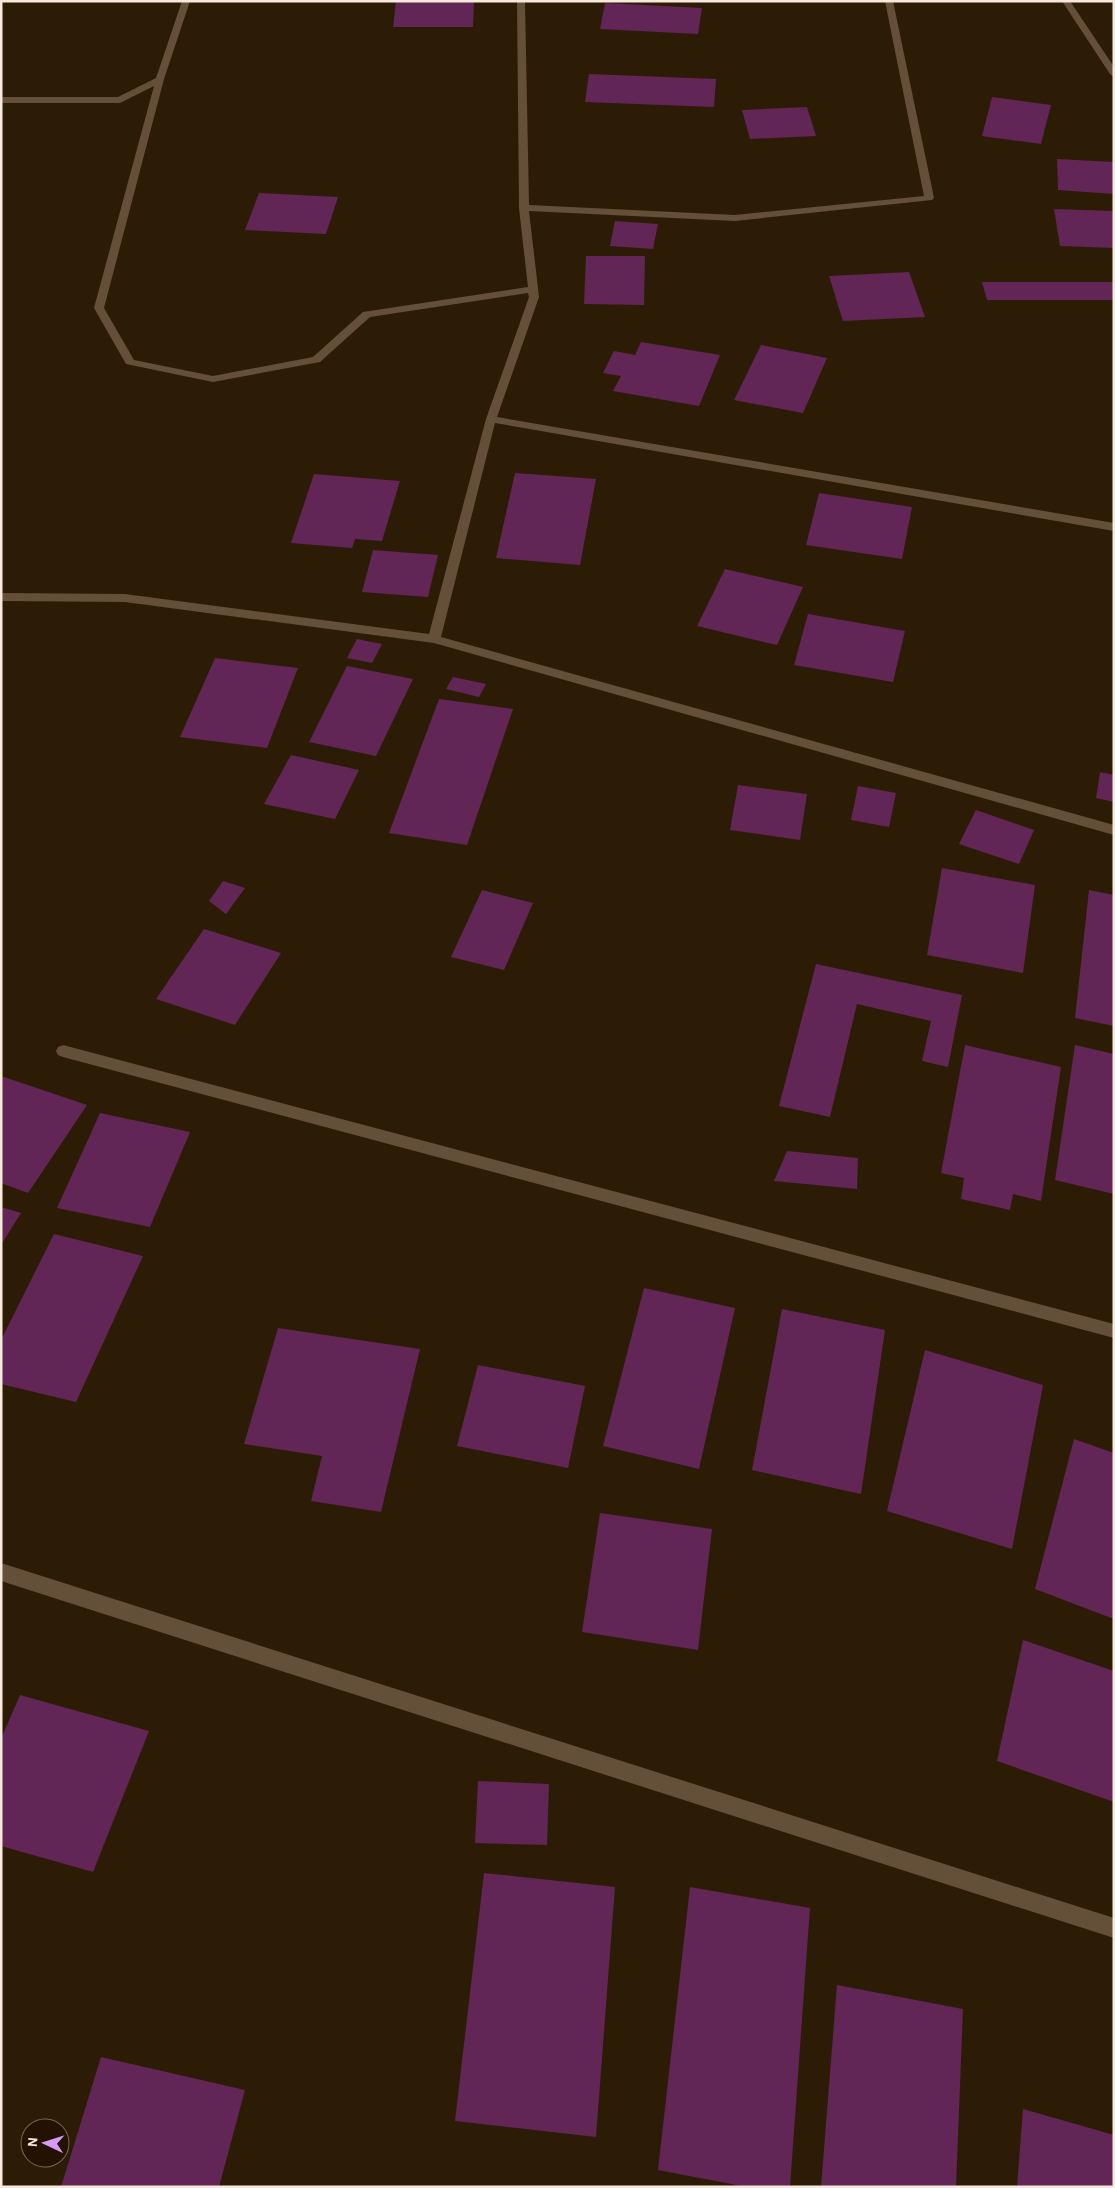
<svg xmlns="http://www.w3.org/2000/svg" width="1115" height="2188" viewBox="0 0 1115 2188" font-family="'Alegreya Sans',sans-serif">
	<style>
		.building { fill: #612556 }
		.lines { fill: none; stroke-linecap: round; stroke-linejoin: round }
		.street { fill: #644f38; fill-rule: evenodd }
	</style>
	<rect width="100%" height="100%" fill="#2d1c05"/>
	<g class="building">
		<path d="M396,1h78l-1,26h-80z"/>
		<path d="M605,3l97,5 -4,26 -98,-5z"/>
		<path d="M589,74l127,5 -2,28 -129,-5z"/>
		<path d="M992,97l59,8 -10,39 -59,-8z"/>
		<path d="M807,107l9,29 -66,3 -8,-29z"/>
		<path d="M1057,159l57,3v32l-56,-4z"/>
		<path d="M259,193l79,4 -12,37 -81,-4z"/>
		<path d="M1054,209l60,2v37l-54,-2z"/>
		<path d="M615,221l43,3 -5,25 -43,-3z"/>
		<path d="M586,256h59l-1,49 -60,-1z"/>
		<path d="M909,272l16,45 -82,4 -14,-45z"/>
		<path d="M982,282h132v18h-127z"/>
		<path d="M641,342l79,13 -21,51 -86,-15 8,-15 -18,-3 11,-22 21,4z"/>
		<path d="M761,345l66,13 -24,55 -69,-13z"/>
		<path d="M515,473l81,6 -16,86 -84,-7z"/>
		<path d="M314,474l86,7 -18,60 -27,-2 -3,9 -61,-5z"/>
		<path d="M819,493l93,14 -10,52 -96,-14z"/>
		<path d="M373,550l65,5 -10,42 -66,-5z"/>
		<path d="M725,569l78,18 -26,58 -80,-19z"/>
		<path d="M808,614l97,17 -12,51 -99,-17z"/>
		<path d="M357,639l25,5 -10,19 -25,-5z"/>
		<path d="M215,658l83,10 -31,80 -87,-11z"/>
		<path d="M347,666l66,13 -37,77 -67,-14z"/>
		<path d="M453,677l33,7 -7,13 -33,-8z"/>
		<path d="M439,699l74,10 -46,136 -78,-12z"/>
		<path d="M291,755l68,15 -24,49 -71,-15z"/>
		<path d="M1100,772l14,3v27l-18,-4z"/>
		<path d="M738,785l69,9 -7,46 -70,-10z"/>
		<path d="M858,786l38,7 -7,34 -38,-7z"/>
		<path d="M976,810l58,20 -15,34 -60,-20z"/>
		<path d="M942,868l93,17 -12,88 -96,-18z"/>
		<path d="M223,881l22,7 -19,26 -17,-13z"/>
		<path d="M482,890l51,13 -29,67 -53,-13z"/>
		<path d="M1089,890l25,5v131l-39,-8z"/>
		<path d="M204,929l77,24 -46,72 -79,-26z"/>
		<path d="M816,964l146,31 -14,72 -26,-6 9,-40 -74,-17 -27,113 -51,-11z"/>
		<path d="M965,1045l96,22 -20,134 -28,-7 -3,16 -49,-11 3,-21 -23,-5z"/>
		<path d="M1075,1045l39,9v140l-59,-14z"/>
		<path d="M1,1076l86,29 -59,88 -27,-10z"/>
		<path d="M100,1113l90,19 -40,95 -93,-19z"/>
		<path d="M787,1151l71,7 -1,31 -83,-8z"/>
		<path d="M1,1207l20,6 -20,32z"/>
		<path d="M54,1234l89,22 -67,146 -75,-18v-44z"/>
		<path d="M644,1288l91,20 -36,161 -96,-23z"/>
		<path d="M782,1309l103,21 -24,164 -109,-24z"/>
		<path d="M278,1328l142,21 -39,163 -70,-11 11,-45 -78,-12z"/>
		<path d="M925,1350l118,35 -31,164 -125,-38z"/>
		<path d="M478,1365l107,21 -17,82 -111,-22z"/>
		<path d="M1074,1439l40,14v166l-79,-30z"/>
		<path d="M600,1513l112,16 -14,121 -116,-18z"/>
		<path d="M1023,1640l91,31v131l-117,-41z"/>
		<path d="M20,1695l129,36 -56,141 -92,-26v-107z"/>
		<path d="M478,1781l71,3 -2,61 -72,-2z"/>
		<path d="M484,1873l131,14 -19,250 -141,-16z"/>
		<path d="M690,1887l120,21 -20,279h-43l-89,-17z"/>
		<path d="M837,1985l126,24 -7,178h-135z"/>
		<path d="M101,2057l144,33 -26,97h-158z"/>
		<path d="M1023,2109l91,26v52h-97z"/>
	</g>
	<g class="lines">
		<g class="street">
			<path d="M182,1h8l-26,78 -60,229 30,52 79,16 100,-19 50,-45 165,-25 -9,-79 -2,-207h8l4,204 206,10 189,-19 -39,-195h8l41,197 -2,2 -197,21 -206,-10 10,86 -42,120 617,106v8l-619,-108 -54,214 673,188v10l-680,-192 -309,-41 -124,-1v-8l124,1 304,40 57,-215 43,-122 -1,-4 -158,24 -50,45 -107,20 -87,-18 -32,-56 60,-222 -34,17h-119v-6h117l38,-19z"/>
			<path d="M1062,1h8l44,66v10l-4,-3z"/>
			<path d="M63,1045l1051,279v14l-1051,-281 -5,-2 -2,-4 2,-4z"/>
			<path d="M1,1563l1113,355v20l-1113,-357z"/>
		</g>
	</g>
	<rect width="1115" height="2188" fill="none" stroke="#f7eadd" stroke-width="5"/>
	<g transform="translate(45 2143) rotate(274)"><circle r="24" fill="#231200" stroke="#786858"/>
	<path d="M0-4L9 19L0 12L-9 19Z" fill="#d69bfa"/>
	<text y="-8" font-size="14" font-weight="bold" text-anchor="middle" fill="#f7eadd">N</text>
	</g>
</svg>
